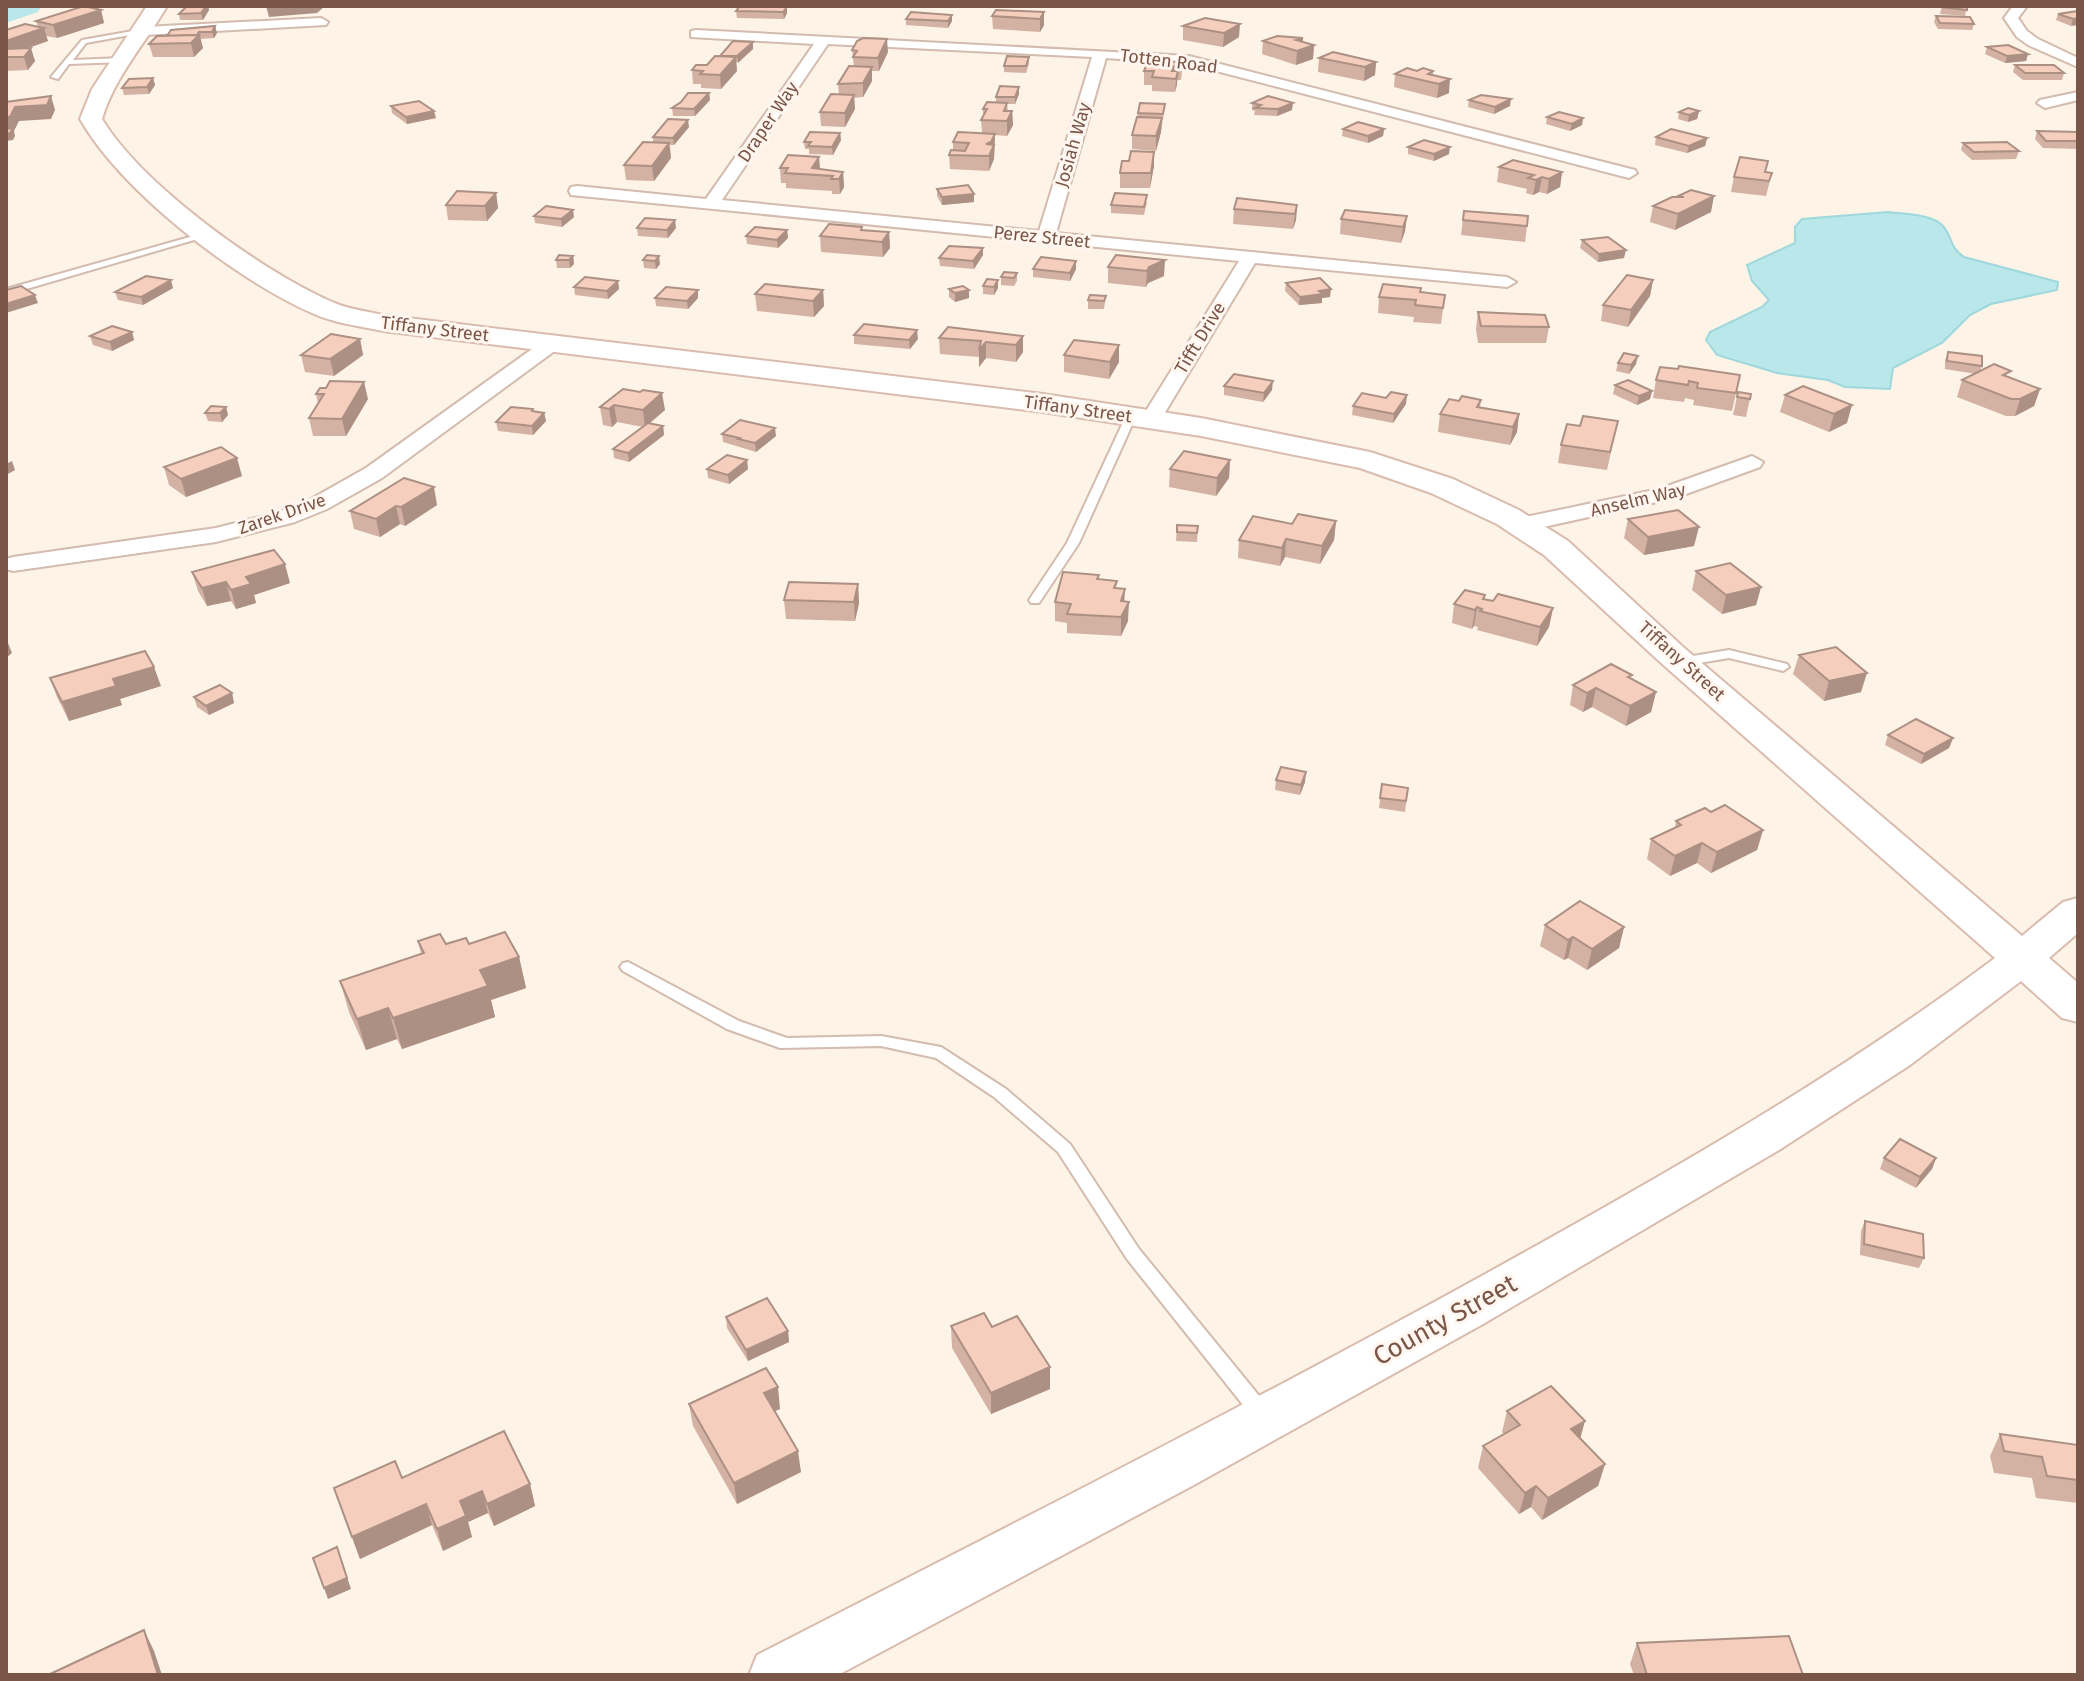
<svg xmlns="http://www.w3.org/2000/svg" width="2084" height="1681" viewBox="0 0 2084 1681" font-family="'Fira Sans',sans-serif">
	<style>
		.water { fill: #bae7e9; stroke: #9fd8dc; stroke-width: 2 }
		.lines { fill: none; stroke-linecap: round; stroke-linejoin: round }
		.river { fill: #bae7e9; fill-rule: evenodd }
		.lane-casing { stroke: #d3bbae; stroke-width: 4 }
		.street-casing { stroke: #d3bbae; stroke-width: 4 }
		.secondary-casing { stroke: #d9bcae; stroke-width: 4 }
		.lane { fill: #fff; fill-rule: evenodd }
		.street { fill: #fff; fill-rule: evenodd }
		.secondary { fill: #fff; fill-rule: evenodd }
		.wall { fill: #d3b1a3 }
		.shaded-wall { fill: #ac9084 }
		.building { fill: #f5cebd; stroke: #ac9084; stroke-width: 2 }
		.labels { text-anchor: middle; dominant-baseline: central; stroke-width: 6; stroke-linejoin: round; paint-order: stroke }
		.far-street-label { font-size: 18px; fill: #7a5649; stroke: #fff7ef }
		.near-street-label { font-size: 26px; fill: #7a5649; stroke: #fff7ef }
	</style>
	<rect width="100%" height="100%" fill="#fef3e7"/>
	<path class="water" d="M1888,212c15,2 45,2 55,14 11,13 5,20 21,31l94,25 -1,8 -66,14 -21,11 -28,28 -49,25 -3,21 -45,-2 -17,-7 -51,-7 -60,-18 -11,-15 4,-8 52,-25 7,-7 -17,-19 -5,-16 48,-22v-16l7,-8z"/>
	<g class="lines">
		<path class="river" d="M6,6h36l-4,6 -32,11z"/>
		<g class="lane-casing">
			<g id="lane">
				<path d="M144,29l2,3 -60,11 -13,17 49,-2 3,4 -56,2 -11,15 -7,-2 31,-37z"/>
				<path d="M204,233l7,2 -205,60v-6z"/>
				<path d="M1131,413l5,3 -57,127 -40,60h-8l-2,-3 38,-57 59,-127z"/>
				<path d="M1729,650l58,14 2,3 -6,4 -54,-13 -48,8 -6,-4 6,-4z"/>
				<path d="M628,962l111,59 48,17 94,-2 60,11 65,42 64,55 69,105 130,159 3,6 -3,6 -7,2 -7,-2 -128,-161 -69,-107 -64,-55 -58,-39 -55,-12 -101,2 -53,-19 -104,-58 -3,-4 3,-4z"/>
			</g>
		</g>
		<g class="street-casing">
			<g id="street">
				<path d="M2013,6h14l-9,12 9,13 11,8 40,19v9l-50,-22 -11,-8 -13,-19z"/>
				<path d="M321,18l7,4 -2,3 -182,10 -7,-4 7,-4z"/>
				<path d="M696,30l493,26 446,114 2,3 -8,5 -440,-114 -83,-6 -50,175 451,44 9,5 -9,5 -252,-24 -94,156 -10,6 -10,-6 98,-158 -668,-66 -2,-4 2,-4 6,-1 129,13 108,-155 -123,-7v-6zM828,44l264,13 -53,174 -317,-31z"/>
				<path d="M2078,92v8l-33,8 -8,-5 3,-3z"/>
				<path d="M553,337l7,2 3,4 -3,4 -178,131 -55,31 -32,13 -79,20 -203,29 -7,-2v-10l7,-2 203,-29 63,-16 32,-13 55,-31 180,-129z"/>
				<path d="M1752,456l11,6 -3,5 -85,31 -154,34 -11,-7 11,-7 138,-29z"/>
			</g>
		</g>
		<g class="secondary-casing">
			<path id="secondary" d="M147,6h20c-22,38 -52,70 -65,113 39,65 158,151 228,182 16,8 36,10 53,14l660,79 158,24 169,34 83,27 66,31 49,31 115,106 339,289 41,-34 15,-4v35l-29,25 29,25v39l-16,-4 -41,-37 -111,84 -131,85 -296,174 -291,162 -354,189h-89l8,-20c248,-127 497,-253 741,-388 171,-95 340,-191 497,-309l-336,-297 -115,-106 -47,-31 -66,-31 -71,-25 -159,-32 -158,-24 -660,-81c-23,-5 -50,-8 -71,-18 -77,-34 -190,-121 -232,-194l12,-30z"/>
		</g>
		<use href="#lane" class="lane"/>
		<use href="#street" class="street"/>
		<use href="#secondary" class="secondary"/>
	</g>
	<g class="wall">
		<path d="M187,6h21l1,4 -6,10h-23l-1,-6z"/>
		<path d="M1942,6h25l-2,10 -25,-2z"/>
		<path d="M787,7v6l-3,6 -47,-1 -1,-7z"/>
		<path d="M101,10l3,13 -47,15 -11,-2 2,5 -19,7 6,13 -7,9 -22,1v-41l32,-3 -2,-6z"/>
		<path d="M2078,11l-7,15 -15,-6 2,-6z"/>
		<path d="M1044,12v13l-4,7 -47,-3 -1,-13z"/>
		<path d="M1936,16l38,8 -2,6 -34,-1 -4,-7z"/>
		<path d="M1205,18l34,19 -16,10 -40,-7v-14z"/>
		<path d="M906,19l46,2 -4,7 -42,-3z"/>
		<path d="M215,26l2,7 -3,5 -14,1 3,9 -9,9h-41l-4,-13 18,-8z"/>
		<path d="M1303,38l-1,4 12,3 -1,14 -17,6 -34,-11 1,-13z"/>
		<path d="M753,42v7l-17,14 1,8 -16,18 -20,-1v-4h-8l-1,-14 15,-5 13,-9z"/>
		<path d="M1987,47l41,7 -2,7 -21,2 -20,-9z"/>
		<path d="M852,50l36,2 -9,19h-7v10l-9,16 -9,1 1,11 -10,18 -24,-1 -1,-14 19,-17 -1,-11 16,-17z"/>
		<path d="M1029,57v7l-3,9 -22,-1v-6z"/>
		<path d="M1319,58l57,4 -1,13 -11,6 -46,-9z"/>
		<path d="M1183,62l-2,18h-4l-2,12 -23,-1v-6h-8v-14z"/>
		<path d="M2015,65l49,8 -2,7h-39l-10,-8z"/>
		<path d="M1417,71h16v4l16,18 -12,5 -43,-11 1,-13z"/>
		<path d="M153,78l2,7 -6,9 -25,1 -2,-7z"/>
		<path d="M709,93l1,7 -15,16h-22l-1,-8z"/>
		<path d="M1019,94l-4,10h-8l1,7h4l1,14 -6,11 -12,-1 -1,24 -5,12 -39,-2 -1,-14 4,-4v-9l29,-9 -1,-13 2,-3v-8l13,-6v-6z"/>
		<path d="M1469,100l41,6 -16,8 -26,-7z"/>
		<path d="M1252,103l40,7 -15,6 -23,-1 1,-4 -3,-1z"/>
		<path d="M1165,104l-4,28 -5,19 -24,-2v-14l6,-22z"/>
		<path d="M391,106l45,12 -29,6 -15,-11z"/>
		<path d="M1699,111l-2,8 -9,3 -10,-3 1,-7z"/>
		<path d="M1547,117l36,1 -1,7 -12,6 -24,-7z"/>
		<path d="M689,127l-15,18h-4l1,13 -17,23 -28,-1 -2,-15 29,-23v-5z"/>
		<path d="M1343,129h41l-1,7 -15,7 -26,-7z"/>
		<path d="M2037,131l41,1v17l-35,-1 -8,-9z"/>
		<path d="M840,133l1,7 -8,15 -24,-1v-5h-4l-1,-7z"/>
		<path d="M1656,137l51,1 -2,8 -18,7 -32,-8z"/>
		<path d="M1963,143l56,8 -3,8 -44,1 -11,-10z"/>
		<path d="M1408,147l41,7 -15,7 -26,-7z"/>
		<path d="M819,157l1,12 23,3 1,15 -4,7h-8v-3l-46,-3v-5h-5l-1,-15z"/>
		<path d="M1129,161l25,5 -4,22h-30v-15z"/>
		<path d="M1499,167l63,6 -2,14 -13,7 -8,-2 -6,3 -7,-2 1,-4 -30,-7z"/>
		<path d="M1765,172l7,1 -6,23 -35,-4 3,-15z"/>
		<path d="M937,189l37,13 -32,3 -5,-9z"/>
		<path d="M496,193l2,15 -11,13 -39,-1 -2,-15z"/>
		<path d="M1678,196l33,16 -36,18 -25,-8 3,-16 25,-9z"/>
		<path d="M1147,202l-3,13 -33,-2v-8z"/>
		<path d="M1297,205l-1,15 -3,9 -60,-5 1,-15z"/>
		<path d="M1464,211l63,15 -2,16 -64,-7z"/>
		<path d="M534,216l40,1 -12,10 -27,-4z"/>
		<path d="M1407,216l-2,15 -4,12 -61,-9 1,-15z"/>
		<path d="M637,228h39l-8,10 -30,-2z"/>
		<path d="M787,230l1,8 -10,10 -31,-4 -1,-8z"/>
		<path d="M863,230l26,2 1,16 -7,9 -62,-5 -1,-16z"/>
		<path d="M1582,240l42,18 -26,4 -18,-14z"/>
		<path d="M647,255l13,9 -4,5 -12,-1 -1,-8z"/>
		<path d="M983,255l-9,14 -34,-3 -1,-8z"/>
		<path d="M1116,255l48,21 -16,7 -2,4 -38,-4v-16z"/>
		<path d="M573,256l1,8 -4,4h-13l-1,-8z"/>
		<path d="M1076,261v8l-6,12 -37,-4v-8z"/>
		<path d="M1017,273v8l-3,5 -13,-1v-8z"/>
		<path d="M1653,280l-3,16 -22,31 -27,-6 2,-16z"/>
		<path d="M618,281l1,8 -11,10 -33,-4 -1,-8z"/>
		<path d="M1286,283l44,14 -8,1v5l-23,2 -14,-14z"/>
		<path d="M983,286l15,2 -4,7 -11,-1z"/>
		<path d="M173,288l-30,17 -25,-5 -3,-8z"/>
		<path d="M949,289l20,1v8l-14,4 -6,-5z"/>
		<path d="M823,290l1,16 -10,11 -57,-6 -2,-17z"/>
		<path d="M1421,292l24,3 -4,29 -28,-2 1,-5 -36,-4 1,-16z"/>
		<path d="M1106,296l-2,13h-16v-9z"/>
		<path d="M655,298h43l-10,11 -32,-3z"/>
		<path d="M1478,312l71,15 -3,16h-68l-2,-14z"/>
		<path d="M132,332l2,8 -22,11 -19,-6 -3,-9z"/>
		<path d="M854,335l64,4 -8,10 -56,-5z"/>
		<path d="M1023,336v16l-7,10 -30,-4 -7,9v-10l-39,-3 -1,-16z"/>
		<path d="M360,339l3,16 -29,21 -29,-4 -4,-17z"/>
		<path d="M1948,352l34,14 -2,5 29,6 31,12 -6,17 -19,10h-9l-49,-19 5,-17 14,-6 -31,-5v-9z"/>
		<path d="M1064,355l55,7 -10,17 -45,-7z"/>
		<path d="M1618,363l18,1 -7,10 -13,-3z"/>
		<path d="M1678,369l62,6 -8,36 -39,-6 1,-5 -9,-2 -1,4 -31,-4 3,-18z"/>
		<path d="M1615,385l37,6 -2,8 -13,6 -24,-11z"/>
		<path d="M1224,386l48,4 -9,12 -39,-7z"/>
		<path d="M1803,386l44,37 -18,9 -49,-20 5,-17z"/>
		<path d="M326,388l42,11 -22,37h-33l-4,-18 9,-15 -2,-9z"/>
		<path d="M623,389l42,21 -15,13 13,3 1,9 -35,27 -15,-4 -1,-9 30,-22 -26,-5 -5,5 -9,-2 -3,-18z"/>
		<path d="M1738,392l13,2 -5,23 -13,-2z"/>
		<path d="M1481,400l-1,7 39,7 -2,18 -7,13 -72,-13 2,-18 19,-13z"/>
		<path d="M1406,404l-13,19 -41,-8 1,-9z"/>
		<path d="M226,407l2,8 -6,7 -14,-1 -3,-8z"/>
		<path d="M533,409l1,3 10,1 2,8 -13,14 -35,-4 -2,-9z"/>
		<path d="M1618,421l-11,49 -49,-7 3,-18 19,-19z"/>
		<path d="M722,434l54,2 -20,16 -33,-10z"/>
		<path d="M747,460l1,9 -19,15 -21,-6 -1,-9z"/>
		<path d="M1230,460l-1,18 -13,18 -47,-9 1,-18z"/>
		<path d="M164,467l78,9 -56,21 -17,-12z"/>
		<path d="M404,478l33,27 -32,21 -5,-2 -20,13 -26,-8 -4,-18z"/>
		<path d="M1628,519l66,27 -50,9 -20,-17z"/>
		<path d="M1336,521l-2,19 -14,24 -35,-7 -5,9 -42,-8 1,-18 53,-16z"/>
		<path d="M1177,525l21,1 -1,16 -21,-1z"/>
		<path d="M1696,571l65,16 -5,18 -34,9 -30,-24z"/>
		<path d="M192,572l98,11 -36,12 2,8 -20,6 -5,-8 -24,5 -9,-15z"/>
		<path d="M1099,579l18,2 -1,7 8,14 4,19 -7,15 -54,-3v-10l-12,-2v-19z"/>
		<path d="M858,584l1,19 -4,18 -69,-2 -2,-19z"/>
		<path d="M1485,599l68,9 -4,19 -12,19 -60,-16 1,-3 -4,-1 -2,3 -20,-6 2,-19z"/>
		<path d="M1799,655l62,37 -37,9 -31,-27z"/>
		<path d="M50,678l111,8 -41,13 2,6 -53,16 -12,-24z"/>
		<path d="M1573,685l83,7 -5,20 -25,14 -34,-19 -9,5 -13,-7z"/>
		<path d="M232,693l2,10 -25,12 -12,-8 -3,-10z"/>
		<path d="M1888,735l65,3 -4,10 -28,16 -36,-19z"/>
		<path d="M1276,780l29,2 -5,13 -25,-5z"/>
		<path d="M1382,784l26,4 -3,24 -26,-4z"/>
		<path d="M1711,812l52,18 -6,20 -46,23 -14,-10 -27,13 -23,-17 4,-20 24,-11 1,-7z"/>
		<path d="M1545,925l79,2 -5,21 -32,22 -19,-12 -4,2 -24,-14z"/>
		<path d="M418,941l28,3h23l50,13 7,31 -35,12 4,17 -93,32 -5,-10 -31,11 -17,-38 -9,-31 81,-27z"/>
		<path d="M1884,1158h52l-4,11 -16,19 -36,-19z"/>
		<path d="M1865,1221l59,37 -5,10 -59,-13 1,-24z"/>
		<path d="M726,1317l62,14 1,11 -41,19 -21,-33z"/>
		<path d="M951,1326l41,1 58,40v22l-59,25 -39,-66z"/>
		<path d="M689,1404l91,5 -6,2 27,61 -64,32 -44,-78z"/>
		<path d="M1507,1411l73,27 25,26 -7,22 -56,34 -11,-13 -12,7 -41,-46 5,-22 21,-12 -2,-2z"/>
		<path d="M2000,1434l78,11v58l-42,-5 -4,-20 -38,-5 -4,-17z"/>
		<path d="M402,1478l128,6 5,22 -41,20 -6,-13 -20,9 4,15 -29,14 -11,-26 -72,34 -26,-71z"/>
		<path d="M1637,1643l166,32h-169l-4,-11z"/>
	</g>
	<g class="shaded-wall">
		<path d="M206,6h2l1,4 -6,10 -2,-7z"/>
		<path d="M266,6h58v1l-7,6 -48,4z"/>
		<path d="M787,7v6l-3,6 -1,-7z"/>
		<path d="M101,10l3,13 -47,15 -4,-13z"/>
		<path d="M1044,12v13l-4,7v-13z"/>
		<path d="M952,15v6l-4,7v-7z"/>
		<path d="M2078,18v7l-7,1 2,-7z"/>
		<path d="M1240,24l-1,13 -16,10 1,-14z"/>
		<path d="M215,26l2,7 -3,5 -2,-6z"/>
		<path d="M44,28l4,13 -42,14v-14z"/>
		<path d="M199,32l4,16 -9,9 -3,-14z"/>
		<path d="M1303,38l-1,12 12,-5 -1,14 -17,6 1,-14 -1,-11z"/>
		<path d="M887,39l1,13 -9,19 -1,-13z"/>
		<path d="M753,42v7l-15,14 -1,-7z"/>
		<path d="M31,48l4,13 -7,9 -4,-13z"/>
		<path d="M2028,54l-2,7 -21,2 2,-7z"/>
		<path d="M736,57l1,14 -16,18 -1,-14z"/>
		<path d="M1376,62l-1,13 -11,6 1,-14z"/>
		<path d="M872,67v14l-9,16v-14z"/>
		<path d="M1178,71l-1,14 -2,7 1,-13z"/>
		<path d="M153,78l2,7 -6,9 -2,-7z"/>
		<path d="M1450,79l-1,14 -12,5 2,-14z"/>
		<path d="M1019,87v7l-4,10v-7z"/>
		<path d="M709,93l1,7 -15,16 -1,-7z"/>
		<path d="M854,95l1,14 -10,18v-14z"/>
		<path d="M51,96l4,14 -4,9 -32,2 -5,10 1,5 -2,4 -7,1v-24l9,-10z"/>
		<path d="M1511,99l-1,7 -16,8 1,-7z"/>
		<path d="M1293,103l-1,7 -15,6 1,-7z"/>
		<path d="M434,111l2,7 -29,6 -1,-7z"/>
		<path d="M1012,111l1,14 -6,11v-15z"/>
		<path d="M1699,111l-2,8 -9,3 1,-7z"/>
		<path d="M1162,118l-1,14 -5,19v-15z"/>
		<path d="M1583,118l-1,7 -12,6 2,-7z"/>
		<path d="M688,120l1,7 -15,18 -1,-7z"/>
		<path d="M1384,129l-1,7 -15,7v-7z"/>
		<path d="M840,133l1,7 -8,15 -1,-8z"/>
		<path d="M995,134l-1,25 -5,12v-15l-3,-12z"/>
		<path d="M1707,138l-2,8 -18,7 2,-7z"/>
		<path d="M669,143l2,15 -17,23 -2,-15z"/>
		<path d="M1450,147l-1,7 -15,7v-7z"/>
		<path d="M1154,152v14l-4,22 1,-15z"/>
		<path d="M819,157l1,15 -8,-4z"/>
		<path d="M843,172l1,15 -4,7 -1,-15z"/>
		<path d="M1562,172l-2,15 -13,7 2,-15z"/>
		<path d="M1542,177l-3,15 -6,3 3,-15z"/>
		<path d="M496,193l2,15 -11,13 -2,-15z"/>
		<path d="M974,194v8l-32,3v-8z"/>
		<path d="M1714,196l-3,16 -36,18 3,-16z"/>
		<path d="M1297,205l-1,15 -3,9 2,-15z"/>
		<path d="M573,210l1,7 -12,10 -1,-8z"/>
		<path d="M1407,216l-2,15 -4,12 2,-16z"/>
		<path d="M675,220l1,8 -8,10 -1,-8z"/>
		<path d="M787,230l1,8 -10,10 -1,-8z"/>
		<path d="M889,232l1,16 -7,9 -1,-15z"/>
		<path d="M983,248v7l-9,14 -1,-8z"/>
		<path d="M1626,250l-2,8 -26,4 1,-8z"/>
		<path d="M573,256l1,8 -4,4 -1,-8z"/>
		<path d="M659,256l1,8 -4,5 -1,-8z"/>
		<path d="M1165,260l-1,16 -16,7 -2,4 1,-16 2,-4z"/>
		<path d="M1076,261v8l-6,12v-8z"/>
		<path d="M171,280l2,8 -30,17 -2,-8z"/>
		<path d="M998,280v8l-4,7v-8z"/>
		<path d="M1653,280l-3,16 -22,31 3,-17z"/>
		<path d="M618,281l1,8 -11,10 -1,-8z"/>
		<path d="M1331,289l-1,8 -8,1v5l-23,2 1,-8 19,-6z"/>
		<path d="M698,290v8l-10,11 -1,-8z"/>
		<path d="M823,290l1,16 -10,11 -1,-16z"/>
		<path d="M969,290v8l-14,4v-9z"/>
		<path d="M35,295l3,8 -32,10v-9z"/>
		<path d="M917,330l1,9 -8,10 -1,-9z"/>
		<path d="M132,332l2,8 -22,11 -2,-9z"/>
		<path d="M1023,336v16l-7,10v-17z"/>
		<path d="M360,339l3,16 -29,21 -4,-17z"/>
		<path d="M986,342v16l-7,9v-17z"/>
		<path d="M1119,345v17l-10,17 1,-17z"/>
		<path d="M1638,356l-2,8 -7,10 2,-9z"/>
		<path d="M1273,381l-1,9 -9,12 1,-9z"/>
		<path d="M364,382l4,17 -22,37 -4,-17z"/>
		<path d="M2040,389l-6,17 -19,10 5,-17z"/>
		<path d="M1652,391l-2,8 -13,6 2,-9z"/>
		<path d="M662,393l3,17 -20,17 -2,-17z"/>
		<path d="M1407,395l-1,9 -13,19 1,-9z"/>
		<path d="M614,405l3,17 -5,5 -3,-18z"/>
		<path d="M1852,405l-5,18 -18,9 5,-18z"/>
		<path d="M226,407l2,8 -6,7 -2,-9z"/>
		<path d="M544,413l2,8 -13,14 -1,-9z"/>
		<path d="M1519,414l-2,18 -7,13 3,-18z"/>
		<path d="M663,426l1,9 -35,27 -1,-9z"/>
		<path d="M775,428l1,8 -20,16 -1,-9z"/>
		<path d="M237,458l5,18 -56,21 -5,-18z"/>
		<path d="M747,460l1,9 -19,15 -1,-9z"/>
		<path d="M1230,460l-1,18 -13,18 1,-18z"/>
		<path d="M12,461l3,9 -9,5v-11z"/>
		<path d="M434,487l3,18 -32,21 -4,-19z"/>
		<path d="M396,506l4,18 -20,13 -4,-18z"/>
		<path d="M1336,521l-2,19 -14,24 2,-18z"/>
		<path d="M1699,527l-5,19 -50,9 4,-18z"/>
		<path d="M1286,539l-1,18 -5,9 2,-18z"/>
		<path d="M285,564l5,19 -36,12 2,8 -20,6 -5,-19 15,-13z"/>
		<path d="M226,582l5,19 -24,5 -5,-18z"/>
		<path d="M858,584l1,19 -4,18 -1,-19z"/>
		<path d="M1761,587l-5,18 -34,9 4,-19z"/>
		<path d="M1125,589l-1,19 5,-6 -1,19 -7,15v-35z"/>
		<path d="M1477,607l-3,19 -2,3 3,-19z"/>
		<path d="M1553,608l-4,19 -12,19 3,-19z"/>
		<path d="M6,638l6,15 -6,5z"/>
		<path d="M154,667l7,19 -41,13 2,6 -53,16 -7,-19 51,-23z"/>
		<path d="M1867,673l-6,19 -37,9 5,-20z"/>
		<path d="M1596,688l-4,19 -9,5 4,-19z"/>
		<path d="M1656,692l-5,20 -25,14 4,-20z"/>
		<path d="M232,693l2,10 -25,12 -3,-9z"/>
		<path d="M1953,738l-4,10 -28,16 3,-10z"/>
		<path d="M1306,772l-1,10 -5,13 1,-10z"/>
		<path d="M1763,830l-6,20 -46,23 6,-21z"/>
		<path d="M1702,843l-5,20 -27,13 5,-20z"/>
		<path d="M1624,927l-5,21 -32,22 5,-21z"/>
		<path d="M1573,937l-5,21 -4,2 4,-20z"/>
		<path d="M519,957l7,31 -35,12 4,17 -93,32 -9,-31 87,-48z"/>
		<path d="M388,1008l9,31 -31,11 -9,-31z"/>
		<path d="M1936,1158l-4,11 -16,19 4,-11z"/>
		<path d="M788,1331l1,11 -41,19 -2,-11z"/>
		<path d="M1050,1367v22l-59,25v-21z"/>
		<path d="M778,1387l2,22 -14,6 -2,-22z"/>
		<path d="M1585,1421l-6,22 -8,-14z"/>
		<path d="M798,1451l3,21 -64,32 -3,-21z"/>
		<path d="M1605,1464l-7,22 -56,34 6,-22z"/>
		<path d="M530,1484l5,22 -41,20 -7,-22z"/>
		<path d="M1536,1486l-5,21 -12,7 6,-21z"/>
		<path d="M482,1491l6,22 -20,9 4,15 -29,14 -6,-22 23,-28z"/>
		<path d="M426,1504l6,21 -72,34 -8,-22z"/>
		<path d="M337,1547l14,42 -23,10 -4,-11z"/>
		<path d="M144,1630l10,21 8,24h-4z"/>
	</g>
	<g class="building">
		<path d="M84,6l17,4 -48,15 -17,-4z"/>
		<path d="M187,6h19l-5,7 -22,1z"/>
		<path d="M740,6h25l22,1 -4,5 -47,-1z"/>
		<path d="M1942,6h25v4l-25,-3z"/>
		<path d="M996,10l48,2 -4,7 -48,-3z"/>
		<path d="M2078,11v7l-5,1 -15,-5z"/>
		<path d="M911,12l41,3 -4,6 -42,-2z"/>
		<path d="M1936,16l34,1 4,7 -34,-1z"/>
		<path d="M1205,18l35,6 -16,9 -41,-7z"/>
		<path d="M25,24l19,4 -38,13v-11z"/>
		<path d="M215,26l-3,6h-13l-2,3 -30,1 4,-6z"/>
		<path d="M199,35l-8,8 -42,1 8,-8z"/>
		<path d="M1277,36l26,2 -7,2 18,5 -17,6 -34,-10z"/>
		<path d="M863,38l24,1 -9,19 -25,-1 4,-6 -5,-1 5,-9z"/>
		<path d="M733,41l20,1 -16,14h-17z"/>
		<path d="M2008,45l20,9 -21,2 -20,-9z"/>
		<path d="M31,48l-7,9h-18v-8z"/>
		<path d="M1333,52l43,10 -11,5 -46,-9z"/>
		<path d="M715,56l21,1 -16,18 -20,-1 3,-3 -11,-1 4,-5h11z"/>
		<path d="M1007,56l22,1 -3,9h-22z"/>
		<path d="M1148,61l35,1 -1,5 -8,-1 -2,5h6l-2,8 -24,-2 2,-6h-10z"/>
		<path d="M2015,65h39l10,8h-39z"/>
		<path d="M849,66l23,1 -9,16 -25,1z"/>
		<path d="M1407,68l10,3 6,-3 10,3 -5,3 22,5 -11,5 -44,-10z"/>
		<path d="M153,78l-6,9 -25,1 7,-9z"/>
		<path d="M1000,86l19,1 -4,10h-19z"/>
		<path d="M688,93h21l-15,16 -22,-1 9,-6z"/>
		<path d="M831,94l23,1 -9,18 -25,-1z"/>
		<path d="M1481,95l30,4 -16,8 -26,-7z"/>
		<path d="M51,96l-4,9 -32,2 -5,10h-4v-15z"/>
		<path d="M1268,96l25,7 -15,6 -23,-1 6,-3 -9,-2z"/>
		<path d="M419,101l15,10 -28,6 -15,-11z"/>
		<path d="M987,102l20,1 -3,8h8l-5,10 -26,-1 6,-11h-4z"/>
		<path d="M1140,103l25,1 -2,10 -25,-1z"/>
		<path d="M1688,108l11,3 -10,4 -10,-3z"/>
		<path d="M1559,112l24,6 -11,6 -25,-7z"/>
		<path d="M1137,117l25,1 -6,18 -24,-1z"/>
		<path d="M668,119l20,1 -15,18 -20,-1z"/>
		<path d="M1358,122l26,7 -16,7 -25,-7z"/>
		<path d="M13,128l-3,5 -4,1v-5z"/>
		<path d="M1671,129l36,9 -18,8 -33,-9z"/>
		<path d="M2037,131l41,1v9h-32z"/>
		<path d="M810,132l30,1 -8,14 -24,-1 3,-4h-7z"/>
		<path d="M958,132l37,2 -4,8 -5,2 8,1 -5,11 -40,-1 2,-5 14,1 4,-8 -16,-1z"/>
		<path d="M1424,140l26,7 -16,7 -26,-7z"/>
		<path d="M643,142l26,1 -17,23 -28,-1z"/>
		<path d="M2007,142l12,9 -45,1 -11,-9z"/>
		<path d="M1131,151l23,1 -3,21h-31l2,-12h7z"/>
		<path d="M788,155l31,2 -7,11 31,4 -4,7h-8l2,-3 -48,-3 3,-5h-8z"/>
		<path d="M1740,157l28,4 -3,11 7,1 -3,8 -35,-4z"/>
		<path d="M1513,160l49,12 -13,7 -7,-2 -6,3 -8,-2 6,-3 -35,-8z"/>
		<path d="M968,185l6,9 -32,3 -5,-8z"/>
		<path d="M1691,190l23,6 -36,18 -25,-8 19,-9h12l-6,-1z"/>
		<path d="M457,191l39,2 -11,13 -39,-1z"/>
		<path d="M1115,193l32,2 -3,12 -33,-2z"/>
		<path d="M1237,198l60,7 -2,9 -61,-5z"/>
		<path d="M546,206l27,4 -12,9 -27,-3z"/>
		<path d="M1345,210l62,6 -4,11 -62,-8z"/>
		<path d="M1464,211l64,5 -1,10 -64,-6z"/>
		<path d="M645,218l30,2 -8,10 -30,-2z"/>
		<path d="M829,224l33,3 -1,3 28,2 -7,10 -62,-6z"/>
		<path d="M755,227l32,3 -10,10 -31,-4z"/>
		<path d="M1608,237l18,13 -27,4 -17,-14z"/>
		<path d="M949,246l34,2 -10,13 -34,-3z"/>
		<path d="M559,255l14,1 -4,4h-13z"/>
		<path d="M647,255l12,1 -4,5 -12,-1z"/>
		<path d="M1116,255l49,5 -16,7 -2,4 -39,-4z"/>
		<path d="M1041,257l35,4 -6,12 -37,-4z"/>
		<path d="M1004,272l13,1 -3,5 -13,-1z"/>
		<path d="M1627,275l26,5 -22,30 -28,-5z"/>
		<path d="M146,276l25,4 -30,17 -26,-5z"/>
		<path d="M585,277l33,4 -11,10 -33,-4z"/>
		<path d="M1320,278l11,11 -12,2 4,3 -23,3 -14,-14z"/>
		<path d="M987,279l11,1 -4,7 -11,-1z"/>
		<path d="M765,284l58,6 -10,11 -58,-7z"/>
		<path d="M1383,284l38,4 -1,4 25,3 -2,13 -28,-3 1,-5 -37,-3z"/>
		<path d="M21,286l14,9 -29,9v-14z"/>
		<path d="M963,286l6,4 -14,3 -6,-4z"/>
		<path d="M666,287l32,3 -11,11 -32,-3z"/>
		<path d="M1090,295l16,1 -2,5 -16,-1z"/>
		<path d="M1478,312l67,3 4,12 -68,-1z"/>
		<path d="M864,324l53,6 -8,10 -55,-5z"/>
		<path d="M112,326l20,6 -22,10 -20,-6z"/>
		<path d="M948,327l75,9 -7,9 -30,-3 -7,8 2,-9 -42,-3z"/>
		<path d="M331,334l29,5 -30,20 -29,-4z"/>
		<path d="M1074,340l45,5 -9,17 -46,-7z"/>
		<path d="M1948,352l34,4v10l-35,-5z"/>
		<path d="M1624,353l14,3 -7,9 -13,-2z"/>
		<path d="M1994,364l17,7 -8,4 37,14 -20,10h-9l-49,-19z"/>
		<path d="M1679,366l61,9 -4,18 -39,-5 1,-5 -9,-2 -1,4 -32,-5 4,-13 18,2z"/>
		<path d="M1234,374l39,7 -9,12 -40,-7z"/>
		<path d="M1628,380l24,11 -13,5 -24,-11z"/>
		<path d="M330,381l34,1 -22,37 -33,-1 15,-24h-8l4,-6h6z"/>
		<path d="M1803,386l49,19 -18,9 -49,-19z"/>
		<path d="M623,389l17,3 3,-2 19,3 -19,17 -29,-5 -5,4 -9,-2z"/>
		<path d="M1391,392l16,3 -13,19 -41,-8 9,-13 24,5z"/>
		<path d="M1738,392l13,2 -1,5 -13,-2z"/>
		<path d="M1462,396l19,4 -4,7 42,7 -6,13 -73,-13 9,-15 10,2z"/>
		<path d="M211,406l15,1 -6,6h-15z"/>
		<path d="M511,407l22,2 -1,2 12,2 -12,13 -36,-4z"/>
		<path d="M1583,416l35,5 -8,31 -49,-7 6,-21 13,2z"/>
		<path d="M740,420l35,8 -20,15 -17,-4 2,-1 -18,-4z"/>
		<path d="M648,423l15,3 -35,27 -15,-4z"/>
		<path d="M221,447l16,11 -56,21 -17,-12z"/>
		<path d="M1184,451l46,9 -13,18 -47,-9z"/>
		<path d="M727,455l20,5 -19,15 -21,-6z"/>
		<path d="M404,478l30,9 -33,20 -5,-1 -20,13 -26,-8z"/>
		<path d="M1678,510l21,17 -51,10 -20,-18z"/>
		<path d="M1298,514l38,7 -14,25 -36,-7 -4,9 -43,-8 14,-24 39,8z"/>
		<path d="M1177,525l21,1 -1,7 -20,-1z"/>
		<path d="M274,550l11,14 -39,13 5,7 -20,6 -5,-8 -24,6 -10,-16z"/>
		<path d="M1730,563l31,24 -35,8 -30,-24z"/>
		<path d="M1063,572l36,3 -2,4 20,2 -3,7 11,1 -4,12 8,1 -8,15 -54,-3 4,-10 -16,-2z"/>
		<path d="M789,582l69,2 -4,18 -70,-2z"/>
		<path d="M1465,590l20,5 -2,4 10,2 5,-7 55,14 -13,19 -60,-16 2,-2 -5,-2 -2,3 -21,-6z"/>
		<path d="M1836,647l31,26 -38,8 -30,-26z"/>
		<path d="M145,651l9,16 -41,12 3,7 -54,16 -12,-24z"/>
		<path d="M1611,664l21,11 -4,2 28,15 -26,14 -34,-18 -9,5 -14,-8z"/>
		<path d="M220,685l12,8 -26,13 -12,-9z"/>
		<path d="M1916,719l37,19 -29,16 -36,-19z"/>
		<path d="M1281,767l25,5 -5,13 -25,-5z"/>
		<path d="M1382,784l26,4 -2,13 -26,-3z"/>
		<path d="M1725,805l38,25 -46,22 -15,-9 -27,13 -24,-17 30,-14 -5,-4 29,-13 6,4z"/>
		<path d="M1580,901l44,26 -32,22 -19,-12 -5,3 -23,-15z"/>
		<path d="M505,932l14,25 -39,13 8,16 -95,32 -5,-10 -31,11 -17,-38 84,-28 -6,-12 22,-7 6,10 20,-6 3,6z"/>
		<path d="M1900,1139l36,19 -16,19 -36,-19z"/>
		<path d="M1865,1221l58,13 1,24 -60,-14z"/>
		<path d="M767,1298l21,33 -42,19 -20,-33z"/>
		<path d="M984,1313l8,14 25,-11 33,51 -59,26 -40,-67z"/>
		<path d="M766,1368l12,19 -14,6 34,58 -64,32 -45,-79z"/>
		<path d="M1551,1386l34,35 -14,8 34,35 -57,34 -12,-12 -11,7 -42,-47 37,-21 -13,-14z"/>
		<path d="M504,1431l26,53 -43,20 -5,-13 -22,10 6,15 -29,13 -11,-25 -74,33 -18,-49 61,-27 7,17z"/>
		<path d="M2000,1434l78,11v35l-31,-4 -5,-19 -38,-6z"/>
		<path d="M337,1547l10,31 -23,10 -11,-30z"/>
		<path d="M144,1630l14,45h-110z"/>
		<path d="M1789,1636l14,39h-156l-10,-32z"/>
	</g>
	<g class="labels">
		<g class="far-street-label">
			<text transform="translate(1169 61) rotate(7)">Totten Road</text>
			<text transform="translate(768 122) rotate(-56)">Draper Way</text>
			<text transform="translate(1073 145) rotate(-74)">Josiah Way</text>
			<text transform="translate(1042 237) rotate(6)">Perez Street</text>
			<text transform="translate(435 329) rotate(7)">Tiffany Street</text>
			<text transform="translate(1200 338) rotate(-59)">Tifft Drive</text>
			<text transform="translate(1078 409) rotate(8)">Tiffany Street</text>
			<text transform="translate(1638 500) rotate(-13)">Anselm Way</text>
			<text transform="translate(282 514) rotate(-19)">Zarek Drive</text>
			<text transform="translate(1682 661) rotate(42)">Tiffany Street</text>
		</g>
		<g class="near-street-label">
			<text transform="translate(1445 1320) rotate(-29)">County Street</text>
		</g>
	</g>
	<rect width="2084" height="1681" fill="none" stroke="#7a5649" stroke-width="16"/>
</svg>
